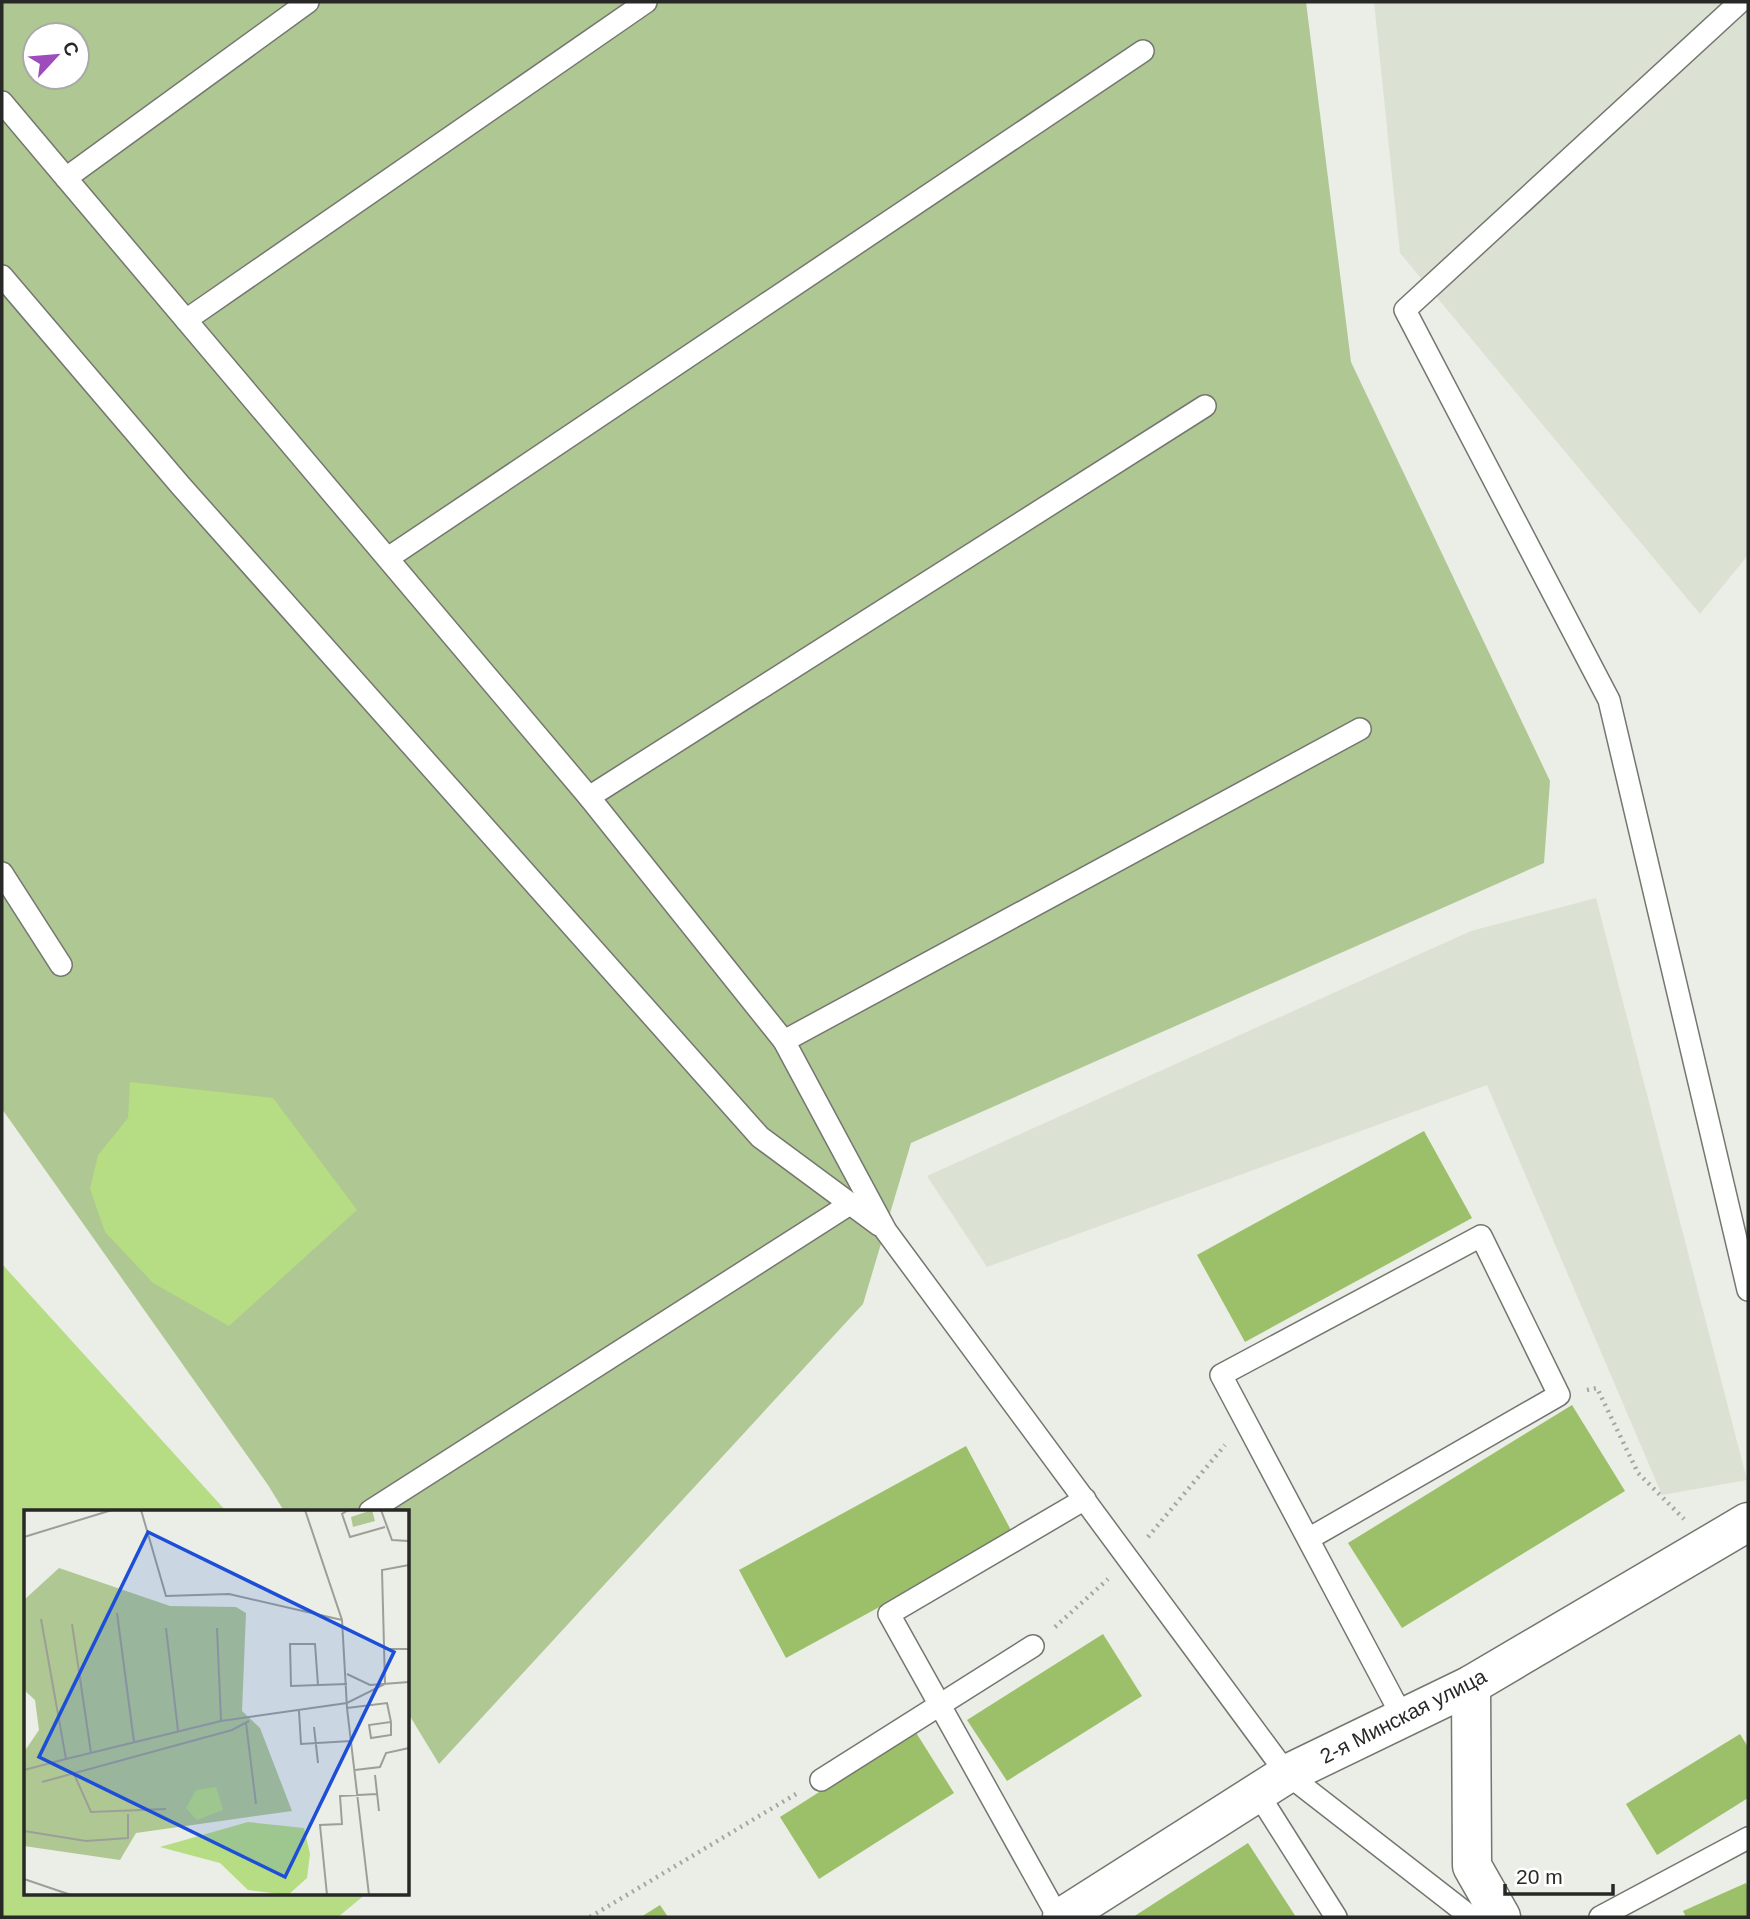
<svg xmlns="http://www.w3.org/2000/svg" width="1750" height="1919" viewBox="0 0 1750 1919" font-family="Arial,sans-serif">
	<style>
		.built { fill: #dbe2d3 }
		.green { fill: #afc792; fill-rule: evenodd }
		.water { fill: #b6dc84 }
		.building { fill: #9bc069 }
		.lines { fill: none; stroke-linecap: round; stroke-linejoin: round }
		.lane-casing { stroke: #747770; stroke-width: 24 }
		.street-casing { stroke: #747770; stroke-width: 41 }
		.path { stroke: #a4a7a1; stroke-width: 4.5; stroke-dasharray: 2 5; stroke-linecap: butt }
		.lane { stroke: #fff; stroke-width: 21 }
		.street { stroke: #fff; stroke-width: 38 }
		.labels { text-anchor: middle; dominant-baseline: central; stroke-width: 6; stroke-linejoin: round; paint-order: stroke }
		.street-label { font-size: 21px; fill: #282926; stroke: #fff }
		.inset-road { fill: none; stroke: #9c9f99; stroke-width: 2 }
		.view { fill: #1d4ed8; fill-opacity: 0.15; stroke: #1d4ed8; stroke-width: 3.5 }
		.inset-edge { fill: none; stroke: #282926; stroke-width: 3.5 }
	</style>
	<rect width="100%" height="100%" fill="#eaeee6"/>
	<g class="built">
		<path d="M1374,2h374v553l-48,59 -300,-361z"/>
		<path d="M1596,898l151,582 -85,15 -175,-410 -500,182 -60,-91 544,-245z"/>
	</g>
	<path class="green" d="M2,2h1304l45,360 199,419 -6,82 -633,280 -48,161 -424,460 -31,-51v-202h-124l-16,-26 -266,-376zM35,35h42v42h-42z"/>
	<g class="water">
		<path d="M130,1082l143,16 84,112 -128,116 -76,-43 -48,-51 -15,-43 8,-34 30,-37z"/>
		<path d="M2,1264l224,247h-200v382h341l-29,24h-336z"/>
	</g>
	<g class="building">
		<path d="M1424,1131l48,87 -227,124 -48,-87z"/>
		<path d="M1572,1405l53,86 -223,137 -54,-85z"/>
		<path d="M966,1446l47,88 -227,124 -47,-88z"/>
		<path d="M1103,1634l39,62 -135,85 -40,-61z"/>
		<path d="M915,1731l39,62 -135,86 -39,-62z"/>
		<path d="M1740,1734l8,13v51l-91,57 -31,-51z"/>
		<path d="M1248,1843l48,74h-163z"/>
		<path d="M1746,1883l2,5v29h-62l-3,-6z"/>
		<path d="M660,1905l8,12h-27z"/>
	</g>
	<g class="lines">
		<g class="lane-casing">
			<g id="lane">
				<path d="M308,2l-242,176 523,619 195,244 102,190 401,543 184,143"/>
				<path d="M1740,2l-335,308 204,390 139,590"/>
				<path d="M2,102l64,76"/>
				<path d="M2,276l179,210 579,651 119,88"/>
				<path d="M186,320l460,-318"/>
				<path d="M388,558l755,-507"/>
				<path d="M589,797l616,-391"/>
				<path d="M2,873l59,92"/>
				<path d="M784,1041l576,-312"/>
				<path d="M370,1511l480,-307"/>
				<path d="M1310,1538l249,-143 -78,-159 -260,139 182,343"/>
				<path d="M821,1780l212,-134"/>
				<path d="M1257,1792l79,125"/>
				<path d="M1058,1917l-169,-303 196,-115"/>
				<path d="M1600,1917l148,-79"/>
			</g>
		</g>
		<g class="street-casing">
			<g id="street">
				<path d="M1471,1685l1,181 29,51"/>
				<path d="M1062,1917l225,-143 184,-89 277,-163"/>
			</g>
		</g>
		<g class="path">
			<path d="M1587,1390l10,-2 41,85 46,46"/>
			<path d="M1148,1537l77,-92"/>
			<path d="M1055,1627l53,-48"/>
			<path d="M590,1917l206,-123"/>
		</g>
		<use href="#lane" class="lane"/>
		<use href="#street" class="street"/>
	</g>
	<g class="labels">
		<g class="street-label">
			<text transform="translate(1403 1716) rotate(-27)">2-я Минская улица</text>
		</g>
	</g>
	<g transform="translate(24 1510)">
		<rect width="385" height="385" fill="#eaeee6"/>
		<path d="M348,0l3,11 -22,6 -2,-10zM35,58l111,38 66,1 10,6 -4,98 18,17 32,83 -156,22 -16,27 -96,-14v-94l15,-22 -4,-30 -11,-10v-90z" fill="#afc792"/>
		<path d="M192,277l7,23 -26,10 -11,-12 10,-18zM224,312l56,6 6,26 -3,24 -19,17 -40,-5 -28,-27 -60,-16z" fill="#b6dc84"/>
		<path class="inset-road" d="M117,0l25,86 63,-2 113,26M281,0l37,110 5,88 22,187M324,0l-6,4 8,23 35,-10M357,0l11,30 17,1M0,27l88,-27M93,103l17,129M17,109l25,140 155,-38 126,-18 38,-19 -3,-114 27,-5M48,114l19,129M142,118l12,103M193,118l4,93M360,139h25M323,164l23,11 39,-3M294,175l-3,-41h-25l1,42 56,-2M323,198l40,-5 4,19 -22,3 2,13 20,-3v-13M275,201l2,33 50,-3M222,213l10,81M290,217l4,36M0,260l42,-11M331,260l25,-3 6,-14 23,-5M50,264l17,38 75,-3M351,265l4,36M18,272l190,-52 17,-9M0,321l62,10 42,-3v-24M0,369l47,16M303,385l-7,-70 22,-1 -2,-28 37,-2"/>
		<path class="view" d="M124,22l246,120 -109,225 -246,-120z"/>
		<rect width="385" height="385" class="inset-edge"/>
	</g>
	<rect width="1750" height="1919" fill="none" stroke="#282926" stroke-width="7"/>
	<g transform="translate(56 56) rotate(64)"><circle r="33" fill="#ffffff" stroke="#a9a9a8" stroke-width="2"/>
	<path d="M0-5L12 26L0 18L-12 26Z" fill="#9e4cbc"/>
	<text y="-10" font-size="19" font-weight="bold" text-anchor="middle" fill="#282926">С</text>
	</g>
	<path d="M1505 1884v10h108v-10" fill="none" stroke="#282926" stroke-width="3.5"/>
	<text x="1516" y="1884" font-size="21" fill="#282926" stroke="#ffffff" stroke-width="5" paint-order="stroke">20 m</text>
</svg>
